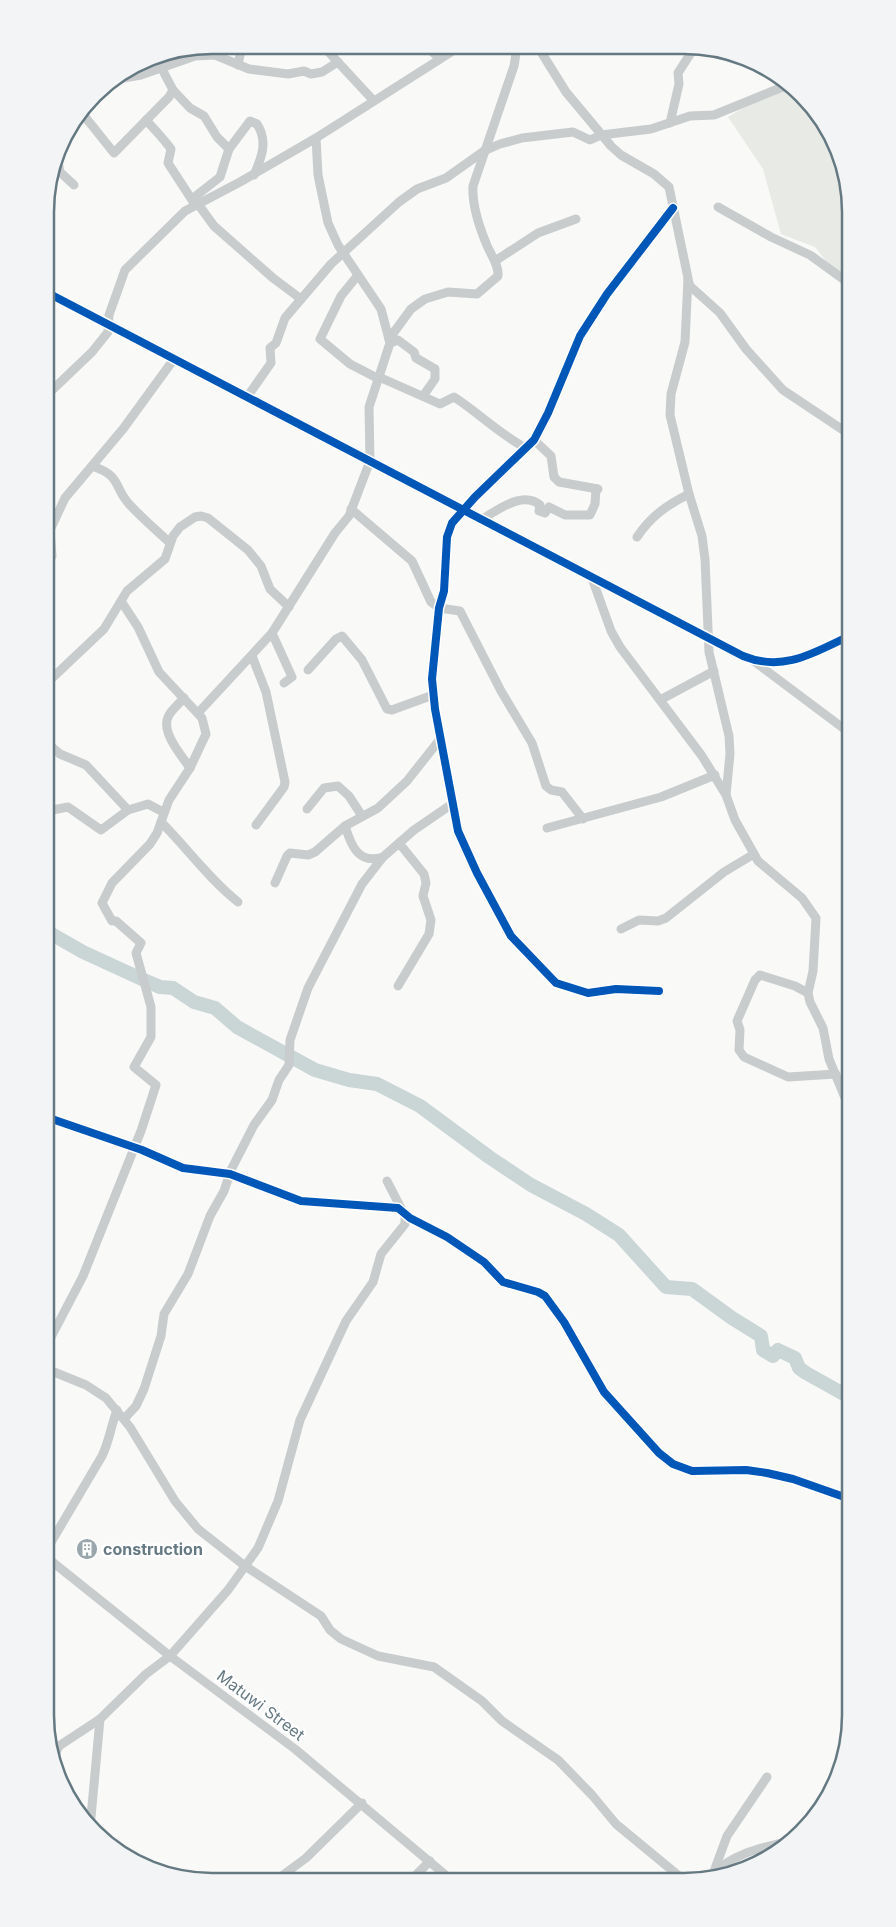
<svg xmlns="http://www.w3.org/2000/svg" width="896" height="1927" viewBox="0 0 896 1927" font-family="Inter,sans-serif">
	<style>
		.green { fill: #e8eae6 }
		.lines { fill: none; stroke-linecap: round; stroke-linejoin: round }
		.river { stroke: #cad5d6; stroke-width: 14 }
		.minor { stroke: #c9cccd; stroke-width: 9 }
		.cycleway-casing { stroke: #fff; stroke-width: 11 }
		.cycleway { stroke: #0057b8; stroke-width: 8 }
		.labels { text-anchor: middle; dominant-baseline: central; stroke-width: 5; stroke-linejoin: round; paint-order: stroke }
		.poi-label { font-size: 16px; font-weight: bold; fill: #657982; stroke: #fff; text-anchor: start }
		.street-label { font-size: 16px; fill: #657982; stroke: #fff }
		.rim { fill: none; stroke: #657982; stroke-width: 2.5 }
	</style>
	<rect width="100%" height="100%" fill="#f9f9f8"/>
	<path class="green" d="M785,82l10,4 28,33 22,49 1,110 -6,1 -25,-32 -34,-13 -18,-65 -35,-52z"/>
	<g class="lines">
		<path class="river" d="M48,932l35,20 61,28 16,7 13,1 21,14 21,6 22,19 78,43 34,10 28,4 43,22 69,51 42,28 55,29 33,21 47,52 26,2 40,29 29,18 2,14 10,6 5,-6 17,8 4,10 7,5 43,24"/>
		<g class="minor">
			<path d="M323,46l50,54"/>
			<path d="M426,46l14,13"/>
			<path d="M538,47l28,45 45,54 10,9 33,19 15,13 19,91 -3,64 -14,52 -1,21 19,79 13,42 3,23 4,93 20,84 1,18 -4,41"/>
			<path d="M238,65l4,-20"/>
			<path d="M112,80l29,-5 54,-19 20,-1 34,14 39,5 16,-3 7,3 11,-2 16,-10"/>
			<path d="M173,90l17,18 14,8 13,21 12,12"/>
			<path d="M82,113l32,40 55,-56 4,-7 -11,-21"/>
			<path d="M146,120c9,10 17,18 25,29l-3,14 26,40"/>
			<path d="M670,123l9,-39 -1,-11 16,-25"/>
			<path d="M57,157l3,15 14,13"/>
			<path d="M192,199l28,-22 9,-28 21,-28 7,3c11,17 5,33 -3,51"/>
			<path d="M198,204l16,22 59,52 28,21"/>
			<path d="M718,207l53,30 39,18 36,26"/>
			<path d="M495,261l43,-28 38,-14"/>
			<path d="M358,275l-17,21 -21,43 30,25 29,15"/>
			<path d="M688,280l2,6 30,27 26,36 37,41 63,42"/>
			<path d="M46,292l697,364c39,16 69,-2 104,-19"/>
			<path d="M389,339l22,-30 14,-10 23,-7 29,2 21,-18c1,-12 -8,-22 -12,-33 -7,-17 -14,-39 -13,-57l41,-120 3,-19"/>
			<path d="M390,343l8,-3 16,12 2,6 19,11v10l-12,17"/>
			<path d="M379,377l61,27 14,-7c25,16 45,37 72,51"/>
			<path d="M46,396l46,-44 16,-20 1,-17 16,-45 60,-59 55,-29 76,-44 143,-91"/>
			<path d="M247,397l24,-34 -1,-15 6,-5 9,-25 46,-54 68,-62 18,-13 29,-11 38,-27 16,-7 22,-6 51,-6 17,8 11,-5 50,-6 39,-13 24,-1 76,-31"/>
			<path d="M534,440l17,16 3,21 5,5 39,7"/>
			<path d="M92,466c30,10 21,20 37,38 13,14 27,26 41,39"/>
			<path d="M351,509l61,52 19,41 8,6 21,3 41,80 31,52 14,43 5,4 11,2 21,27"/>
			<path d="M482,519c15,-8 40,-29 58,-14l-1,6 6,2 4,-6 16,8h25l5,-11 1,-15"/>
			<path d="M637,537c14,-21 30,-32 52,-43"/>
			<path d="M47,567l5,-11 -2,-26 15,-32 58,-69 51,-70"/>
			<path d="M592,578l19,53 9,16 82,109 24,39 9,25 23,41 44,37 14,20 -3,53 -5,22 2,9 13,26 6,31 19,46"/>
			<path d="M272,633l20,44 -8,6"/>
			<path d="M252,656l14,36 19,90 -1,5 -28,38"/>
			<path d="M755,662l92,69"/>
			<path d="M308,670l28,-31 6,-3 20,24 25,49 5,1 41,-15"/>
			<path d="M47,683l57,-54 23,-38 38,-32 8,-23 7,-9 15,-10 6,-1 7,2 40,32 13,16 9,23 19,18"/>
			<path d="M184,698c-5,6 -13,12 -16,19 -7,16 14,39 22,51"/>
			<path d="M660,700l54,-29"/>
			<path d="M198,713l74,-80 63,-100 14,-17 21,-55 -1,-54 21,-64 -9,-34 -43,-64 -10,-22 -10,-48 -2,-37"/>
			<path d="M47,743l13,11 26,11 42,45"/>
			<path d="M307,809l17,-21 14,-2 11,10 13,20"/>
			<path d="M47,811l21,-4 33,23 27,-20 20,-6 15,8"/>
			<path d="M161,822c27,27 48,57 77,80"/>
			<path d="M345,826c6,19 13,39 38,31"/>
			<path d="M547,828l114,-31 54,-22"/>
			<path d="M275,883l12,-27 3,-3 18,2 7,-3 30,-26 33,-18 29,-27 34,-43"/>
			<path d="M621,929l18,-9 19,1 8,-3 58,-46 30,-18"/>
			<path d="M398,986l31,-52 2,-14 -8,-24 3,-13 -2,-9 -25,-31"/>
			<path d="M659,991l-43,-2 -28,4 -32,-10 -45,-47 -34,-63 -19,-42 -23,-122 -3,-30 7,-71 5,-17 3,-54 5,-14 23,-26 59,-57 14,-27 32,-77 27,-42 66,-86"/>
			<path d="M808,993l-13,-7 -35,-11 -5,5 -18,41 3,9 -1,20 5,7 44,20 48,-3"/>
			<path d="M49,1118l93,32 41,18 47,6 71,27 97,7 12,10 37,19 37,25 19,20 35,10 7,4 19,26 40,70 55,61 14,11 19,7 54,-1 21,3 26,6 57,20"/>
			<path d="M387,1181l16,31"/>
			<path d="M49,1341l34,-65 58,-145 15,-46 -22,-18 17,-30v-30l-15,-54 5,-10 -25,-22h-4l-10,-18 10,-20 38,-39 7,-11 12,-33 21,-32 16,-34 -4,-16 -43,-46 -21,-45 -17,-26"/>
			<path d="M49,1370l37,15 20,13 24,29 45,74 23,28 47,37 76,50 9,14 11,9 37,17 56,11 48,34 20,20 56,39 34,35 24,29 63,52"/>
			<path d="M124,1419l12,-13 8,-17 17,-53 3,-22 24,-40 22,-58 14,-25 7,-21 23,-45 18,-25 7,-20 10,-15 1,-25 18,-52 54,-104 21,-27 31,-27 38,-26"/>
			<path d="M50,1544l52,-88c7,-14 9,-30 15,-46"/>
			<path d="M50,1560l120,96 125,93 154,129"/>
			<path d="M52,1762l7,-16 41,-27 46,-45 24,-18 58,-66 30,-42 20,-47 22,-81 46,-99 27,-39 8,-28 24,-30v-10"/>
			<path d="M90,1828l10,-109"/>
			<path d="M715,1872c23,-21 49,-24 77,-32"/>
			<path d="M713,1874l14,-38 40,-59"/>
			<path d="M279,1878l27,-20 56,-55"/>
			<path d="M413,1878l17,-17"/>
		</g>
		<g class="cycleway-casing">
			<g id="cycleway">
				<path d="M46,292l697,364c39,16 69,-2 104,-19"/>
				<path d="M659,991l-43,-2 -28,4 -32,-10 -45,-47 -34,-63 -19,-42 -23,-122 -3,-30 7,-71 5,-17 3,-54 5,-14 23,-26 59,-57 14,-27 32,-77 27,-42 66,-86"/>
				<path d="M49,1118l93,32 41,18 47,6 71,27 97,7 12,10 37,19 37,25 19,20 35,10 7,4 19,26 40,70 55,61 14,11 19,7 54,-1 21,3 26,6 57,20"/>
			</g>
		</g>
		<use href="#cycleway" class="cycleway"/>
	</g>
	<defs>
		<g id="building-disc" transform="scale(1.125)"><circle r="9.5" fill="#99a6ab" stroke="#fff"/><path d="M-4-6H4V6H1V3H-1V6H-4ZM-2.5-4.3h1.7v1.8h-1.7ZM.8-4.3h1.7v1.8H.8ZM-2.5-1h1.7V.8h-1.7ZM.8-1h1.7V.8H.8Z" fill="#fff"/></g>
	</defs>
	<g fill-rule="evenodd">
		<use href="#building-disc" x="87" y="1549"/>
	</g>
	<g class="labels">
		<g class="poi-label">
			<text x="103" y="1549">construction</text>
		</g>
		<g class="street-label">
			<text transform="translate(261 1705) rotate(37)">Matuwi Street</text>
		</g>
	</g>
	<path d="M0 0H896V1927H0ZM212 54H684A158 158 0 0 1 842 212V1715A158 158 0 0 1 684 1873H212A158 158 0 0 1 54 1715V212A158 158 0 0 1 212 54Z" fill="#f3f4f5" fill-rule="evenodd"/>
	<path class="rim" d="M212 54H684A158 158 0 0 1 842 212V1715A158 158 0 0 1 684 1873H212A158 158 0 0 1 54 1715V212A158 158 0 0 1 212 54Z"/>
</svg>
